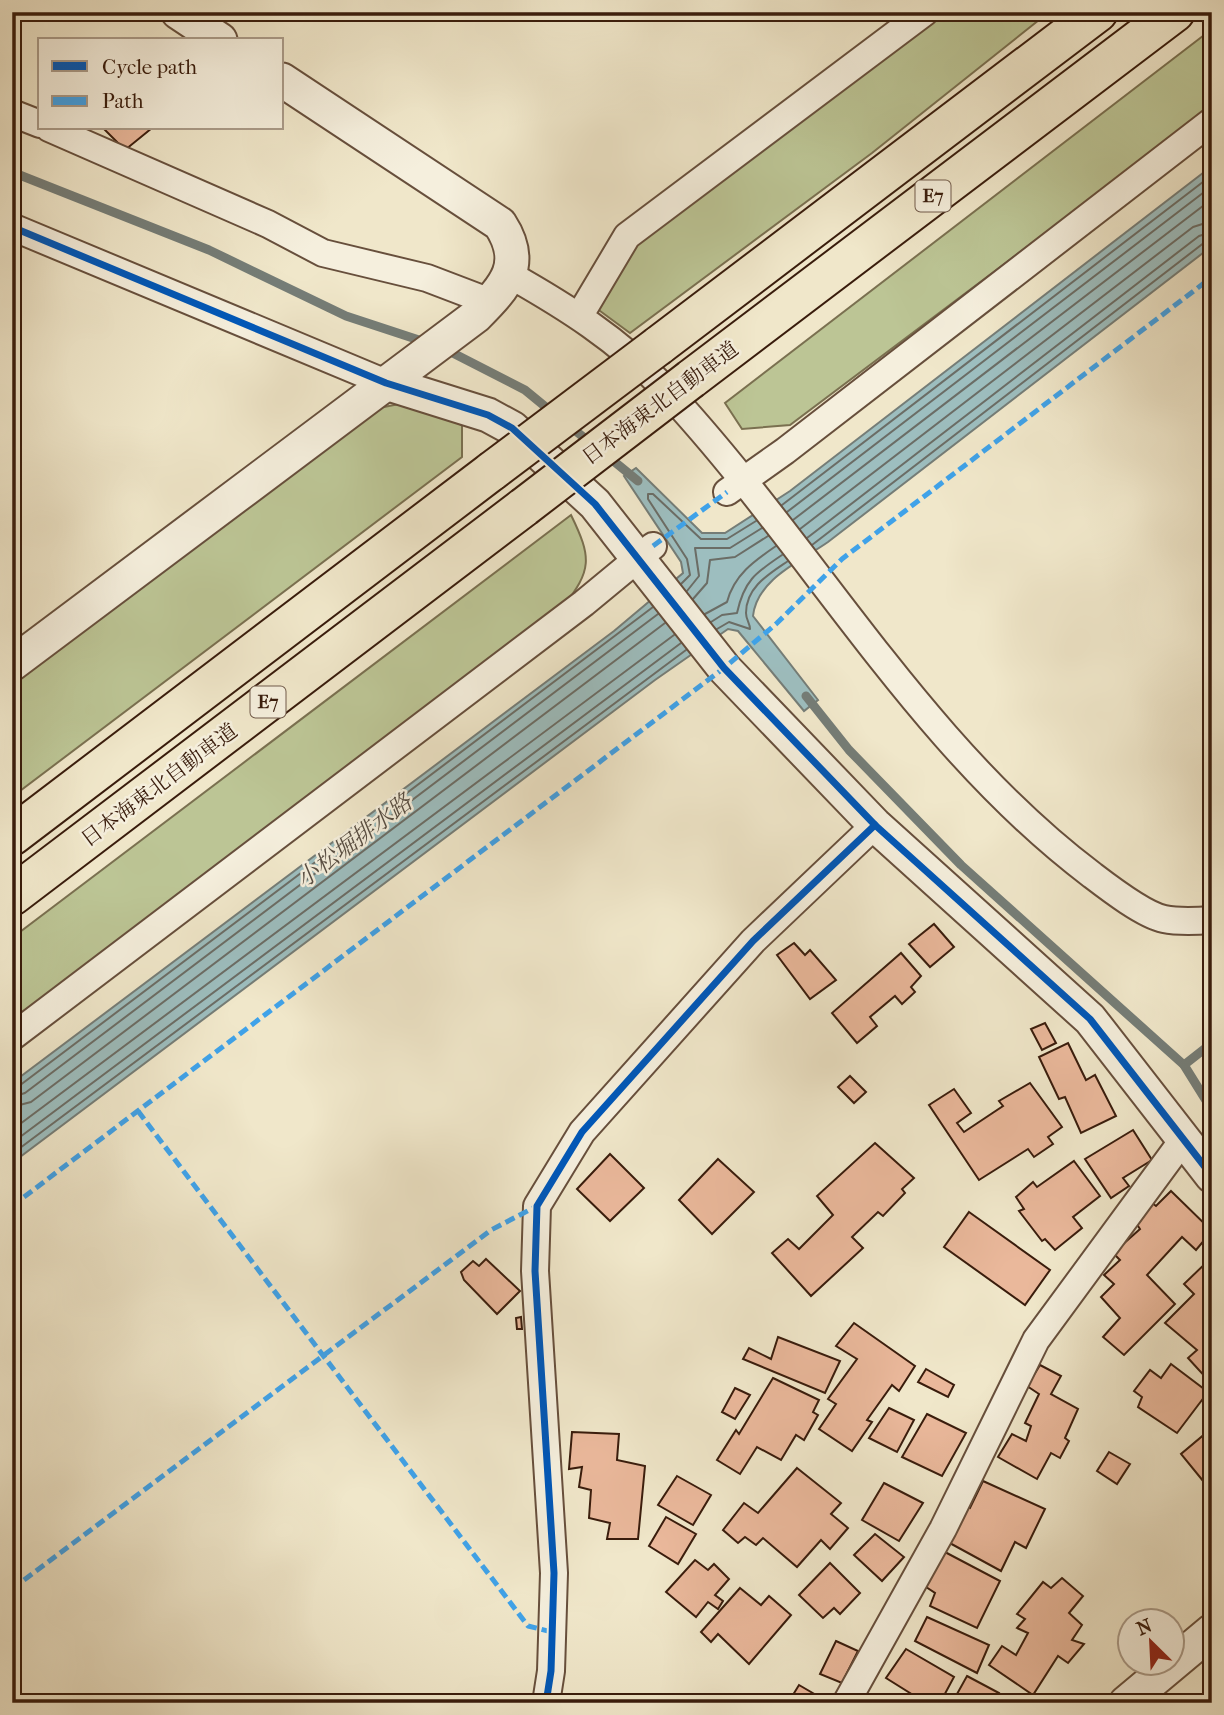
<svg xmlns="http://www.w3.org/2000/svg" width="1224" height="1715" viewBox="0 0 1224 1715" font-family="'IM FELL French Canon','Noto Serif JP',serif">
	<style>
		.green { fill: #bcc595; stroke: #7a7050; stroke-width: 2 }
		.water { fill: #9dbebf; stroke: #757d77; stroke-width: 2 }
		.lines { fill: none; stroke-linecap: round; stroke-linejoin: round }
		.shore { stroke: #6b6d66; stroke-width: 2 }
		.stream { stroke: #757d77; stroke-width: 9 }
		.building { fill: #eab89b; stroke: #391c0c; stroke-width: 2 }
		.minor-casing { stroke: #674f3c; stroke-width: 30 }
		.tertiary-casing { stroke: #674f3c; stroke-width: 37 }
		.motorway-casing { stroke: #391c0c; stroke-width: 42 }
		.minor { stroke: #f5efdd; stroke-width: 26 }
		.tertiary { stroke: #f5efdd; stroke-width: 33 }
		.motorway { stroke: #f0e7ca; stroke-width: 38 }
		.motorway-bridge-casing { stroke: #391c0c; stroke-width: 42; stroke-linecap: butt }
		.motorway-bridge { stroke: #f0e7ca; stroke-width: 38 }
		.quiet { stroke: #3fa2e9; stroke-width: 5; stroke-dasharray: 10 5; stroke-linecap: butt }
		.cycleway-casing { stroke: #f5efdd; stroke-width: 11 }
		.cycleway { stroke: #0057b8; stroke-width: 7 }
		.labels { text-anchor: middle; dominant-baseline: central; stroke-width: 5; stroke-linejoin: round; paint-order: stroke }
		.shield { fill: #f5efdd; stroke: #715b4b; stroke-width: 2 }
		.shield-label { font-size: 19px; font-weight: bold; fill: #391c0c }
		.street-label { font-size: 21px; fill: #391c0c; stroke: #f5efdd }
		.water-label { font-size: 23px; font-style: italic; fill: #574d42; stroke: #f5efdd }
	</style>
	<rect width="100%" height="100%" fill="#f0e7ca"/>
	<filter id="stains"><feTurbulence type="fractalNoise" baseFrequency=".00286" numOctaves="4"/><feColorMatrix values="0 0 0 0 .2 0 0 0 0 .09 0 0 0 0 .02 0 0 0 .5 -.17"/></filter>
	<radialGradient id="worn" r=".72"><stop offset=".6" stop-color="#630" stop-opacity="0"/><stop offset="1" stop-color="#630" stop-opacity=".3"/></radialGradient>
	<g class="green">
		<path d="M922,12h127l-177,141 -242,180 -34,-25 23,-60z"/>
		<path d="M1212,29v79l-422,317 -48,4 -17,-26z"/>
		<path d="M409,402l53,23v32l-450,340v-120l352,-266z"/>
		<path d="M571,515c21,43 21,55 -8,92l-551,415v-84z"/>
	</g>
	<path class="water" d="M1212,166v80l-384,296c-27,19 -71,37 -75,74l65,84 -14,11 -66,-80 -10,-2 -73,51 -643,483v-80l602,-452 69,-58 -2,-11 -57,-86 12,-8 66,65h23l65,-42z"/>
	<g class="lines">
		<g class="shore">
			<path d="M782,505l430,-330"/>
			<path d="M787,512l425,-326"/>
			<path d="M793,520l419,-321"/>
			<path d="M800,529l393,-302 19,-6"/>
			<path d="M807,538l392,-302 13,-4"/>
			<path d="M812,545l393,-303 7,-1"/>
			<path d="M681,584l9,-9 -3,-16 -39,-60v-5h5l48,45h26l29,-18"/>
			<path d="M687,591l12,-15 -4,-28h35l32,-20"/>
			<path d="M693,599l14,-16 3,-23 25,-3 33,-21"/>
			<path d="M705,614l22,-12c7,-27 27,-41 49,-56"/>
			<path d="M711,622l11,-7 15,-2c7,-32 18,-40 45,-58"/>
			<path d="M717,629l12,-7 21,7c0,-6 -4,-9 -4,-16 0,-26 23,-39 42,-52"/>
			<path d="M12,1088l7,-2 634,-479"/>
			<path d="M12,1097l13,-4 633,-479"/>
			<path d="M12,1107l19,-5 634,-479"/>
			<path d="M12,1130l662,-495"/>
			<path d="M12,1143l669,-500"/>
			<path d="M12,1154l674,-504"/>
		</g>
		<g class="stream">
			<path d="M12,172l197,78 137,66 79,26"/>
			<path d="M445,349l80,41 28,23"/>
			<path d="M567,424l25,20"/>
			<path d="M605,454l33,27"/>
			<path d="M806,696l43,54 112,115 223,200 28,45"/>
			<path d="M1184,1065l28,-22"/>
		</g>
	</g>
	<g class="building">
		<path d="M103,128h49l-27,22z"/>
		<path d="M934,924l20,23 -24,20 -21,-23z"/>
		<path d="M794,943l11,12 5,-5 26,30 -26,19 -33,-44z"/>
		<path d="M901,953l20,23 -10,11 4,5 -13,12 -7,-8 -25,21 7,9 -20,17 -25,-30z"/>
		<path d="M1045,1023l11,20 -14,7 -11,-21z"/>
		<path d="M1068,1043l18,37 9,-5 21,41 -35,17 -16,-36 -6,2 -20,-42z"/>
		<path d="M850,1076l16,16 -12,11 -16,-16z"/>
		<path d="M1030,1083l32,44 -14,10 5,7 -19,13 -6,-8 -49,31 -50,-75 25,-16 17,24 -14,10 7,9 39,-26 -4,-5z"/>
		<path d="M1133,1130l19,30 -29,18 6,8 -18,12 -26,-39z"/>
		<path d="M875,1143l39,35 -12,11 3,4 -22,23 -5,-4 -26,25 11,11 -52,48 -39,-43 16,-14 11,10 34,-34 -16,-19z"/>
		<path d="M610,1154l34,34 -34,33 -33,-32z"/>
		<path d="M718,1159l36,33 -42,42 -33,-34z"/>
		<path d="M1074,1161l26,35 -27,21 9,11 -27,22 -10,-11 -3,2 -23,-30 5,-2 -8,-12 17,-15 4,5z"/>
		<path d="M1171,1191l41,40 -16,19 -14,-13 -35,38 28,29 -51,51 -21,-18 17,-19 -19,-21 13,-13 -10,-9 16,-15 -7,-7 27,-24 -6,-9 17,-18 5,4z"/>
		<path d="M969,1212l81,58 -25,35 -81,-58z"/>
		<path d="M486,1259l34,32 -23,23 -33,-34 -3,-8 12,-11 6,5z"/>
		<path d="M1210,1259l2,118 -4,3 -20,-22 9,-8 -32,-27 29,-29 -10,-10z"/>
		<path d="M521,1317l1,12h-5l-1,-11z"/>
		<path d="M854,1323l61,43 -16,25 -7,-6 -25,35 5,2 -20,29 -33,-22 17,-25 -8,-5 29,-40 -21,-13z"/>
		<path d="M778,1337l62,24 -15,32 -82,-34 6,-11 22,11z"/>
		<path d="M1171,1364l37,28 -31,41 -39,-26 4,-10 -8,-6 16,-21 11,8z"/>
		<path d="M1040,1365l21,11 -10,18 27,15 -13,29 4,3 -9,17 -9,-5 -14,26 -39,-22 14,-23 14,7 5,-15 -6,-3 14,-29 -12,-8z"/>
		<path d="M926,1369l28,16 -6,12 -30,-15z"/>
		<path d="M773,1378l46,22 -6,12 5,3 -14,25 -8,-5 -15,25 -24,-13 -17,27 -23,-14 19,-30 3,4z"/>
		<path d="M735,1388l15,7 -15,24 -13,-7z"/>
		<path d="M889,1408l25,12 -17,32 -28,-14z"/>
		<path d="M927,1414l39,19 -24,43 -40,-19z"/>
		<path d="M1212,1428v56l-4,3 -27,-33z"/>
		<path d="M572,1432l47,2 -2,26 28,6 -7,73h-31l3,-16 -21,-5 2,-28 -12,-3 3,-20 -13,2z"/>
		<path d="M1109,1452l21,12 -13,20 -20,-13z"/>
		<path d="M797,1468l44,35 -10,11 17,14 -18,21 -9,-9 -24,27 -34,-29 -7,7 -11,-8 -7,6 -15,-13 21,-27 14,10z"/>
		<path d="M677,1476l34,19 -18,30 -35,-20z"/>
		<path d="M983,1481l62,28 -19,39 -11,-6 -14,29 -55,-30 18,-36 6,3z"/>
		<path d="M884,1483l39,20 -24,38 -37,-21z"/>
		<path d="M666,1517l30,17 -18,30 -29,-18z"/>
		<path d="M875,1534l29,23 -22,24 -28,-26z"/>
		<path d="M943,1551l57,30 -23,47 -47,-22 5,-13 -9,-6z"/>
		<path d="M695,1560l13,10 6,-6 15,15 -14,16 8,6 -5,8 -10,-7 -12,15 -30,-25z"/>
		<path d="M830,1563l30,30 -20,21 -6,-6 -11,10 -24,-23z"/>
		<path d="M1062,1578l21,18 -14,17 13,12 -10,15 12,4 -16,19 -10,-7 -25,39 -44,-30 13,-19 14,9 12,-22 -11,-5 8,-9 -8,-5 26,-32 8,6z"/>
		<path d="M740,1588l21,17 8,-9 22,19 -42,49 -31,-30 -7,8 -10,-10z"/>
		<path d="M927,1617l62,28 -12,28 -62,-32z"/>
		<path d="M836,1641l22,10 -16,32 -22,-9z"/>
		<path d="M906,1649l48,28 -14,26h-14l-40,-25z"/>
		<path d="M967,1676l32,17 -3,7 4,3h-48z"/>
		<path d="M799,1685l29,17 -1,1h-39z"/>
	</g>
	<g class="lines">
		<g class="minor-casing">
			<g id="minor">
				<path d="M12,113l28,11"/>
				<path d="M49,128l219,96 55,29 104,25 63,24"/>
				<path d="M12,227l374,156"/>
				<path d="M510,275c55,31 109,65 153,112 148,158 254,356 429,488 17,13 52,40 72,44 14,3 34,2 48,1"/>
				<path d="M580,315l47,-79 298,-224"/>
				<path d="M727,492l58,-41 427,-330"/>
				<path d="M12,1037l572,-434 69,-57"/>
				<path d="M546,1703l5,-32 3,-98 -19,-302 2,-65 45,-74 171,-191 122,-116"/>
				<path d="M846,1703l97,-174 93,-189 147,-200"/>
			</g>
		</g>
		<g class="tertiary-casing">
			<g id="tertiary">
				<path d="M178,12l42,28"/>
				<path d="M386,383l102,32 24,13 83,76 129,164 151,157 215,194 122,157"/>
				<path d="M12,664l464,-348c30,-30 50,-52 24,-92l-218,-144"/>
				<path d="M1126,1703l86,-72"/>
			</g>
		</g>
		<g class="motorway-casing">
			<g id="motorway">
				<path d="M658,346l440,-334"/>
				<path d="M691,379l484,-367"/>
				<path d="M12,836l480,-365"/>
				<path d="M12,896l512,-389"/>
			</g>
		</g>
		<use href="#minor" class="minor"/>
		<use href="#tertiary" class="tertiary"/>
		<use href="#motorway" class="motorway"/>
		<g class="motorway-bridge-casing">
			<g id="motorway-bridge">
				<path d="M492,471l166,-125"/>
				<path d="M524,507l167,-128"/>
			</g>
		</g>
		<use href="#motorway-bridge" class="motorway-bridge"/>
		<g class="quiet">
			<path d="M653,546l74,-54"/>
			<path d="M138,1111l390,515 24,6"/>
			<path d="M12,1206l712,-538 52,-44 66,-65 370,-282"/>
			<path d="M12,1589l479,-359 46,-24"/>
		</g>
		<g class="cycleway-casing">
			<g id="cycleway">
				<path d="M12,227l374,156 102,32 24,13 83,76 129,164 151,157 215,194 122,157"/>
				<path d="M546,1703l5,-32 3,-98 -19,-302 2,-65 45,-74 171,-191 122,-116"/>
			</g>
		</g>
		<use href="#cycleway" class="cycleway"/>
	</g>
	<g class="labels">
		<g class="shield">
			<rect x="915.5" y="180.5" width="35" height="31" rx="5"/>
			<rect x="250.5" y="686.5" width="35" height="31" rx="5"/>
		</g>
		<g class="shield-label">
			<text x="933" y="196">E7</text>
			<text x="268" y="702">E7</text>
		</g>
		<g class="street-label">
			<text transform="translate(660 403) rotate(-37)">日本海東北自動車道</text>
			<text transform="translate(159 785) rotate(-37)">日本海東北自動車道</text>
		</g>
		<g class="water-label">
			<text transform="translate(354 841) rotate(-37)">小松堀排水路</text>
		</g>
	</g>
	<rect width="1224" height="1715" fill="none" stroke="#f0e7ca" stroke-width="42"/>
	<rect x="14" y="14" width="1196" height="1687" fill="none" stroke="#391c0c" stroke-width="3.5"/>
	<rect x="21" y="21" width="1182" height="1673" fill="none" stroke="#391c0c" stroke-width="2"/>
	<rect x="38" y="38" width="245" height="91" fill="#f5efdd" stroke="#aa9b89" stroke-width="2"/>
	<rect x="52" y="61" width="35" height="10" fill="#0057b8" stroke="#aa9b89" stroke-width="2"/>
	<text x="102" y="74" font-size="21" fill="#391c0c">Cycle path</text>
	<rect x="52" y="96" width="35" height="10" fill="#3fa2e9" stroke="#aa9b89" stroke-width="2"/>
	<text x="102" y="108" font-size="21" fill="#391c0c">Path</text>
	<g transform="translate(1151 1642) rotate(336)"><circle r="33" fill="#f5efdd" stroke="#aa9b89" stroke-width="2"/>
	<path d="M0-5L12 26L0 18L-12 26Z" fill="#8f2418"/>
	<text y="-10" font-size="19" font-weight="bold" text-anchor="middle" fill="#391c0c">N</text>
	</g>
	<rect width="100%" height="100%" filter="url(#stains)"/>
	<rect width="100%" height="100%" fill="url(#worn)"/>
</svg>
